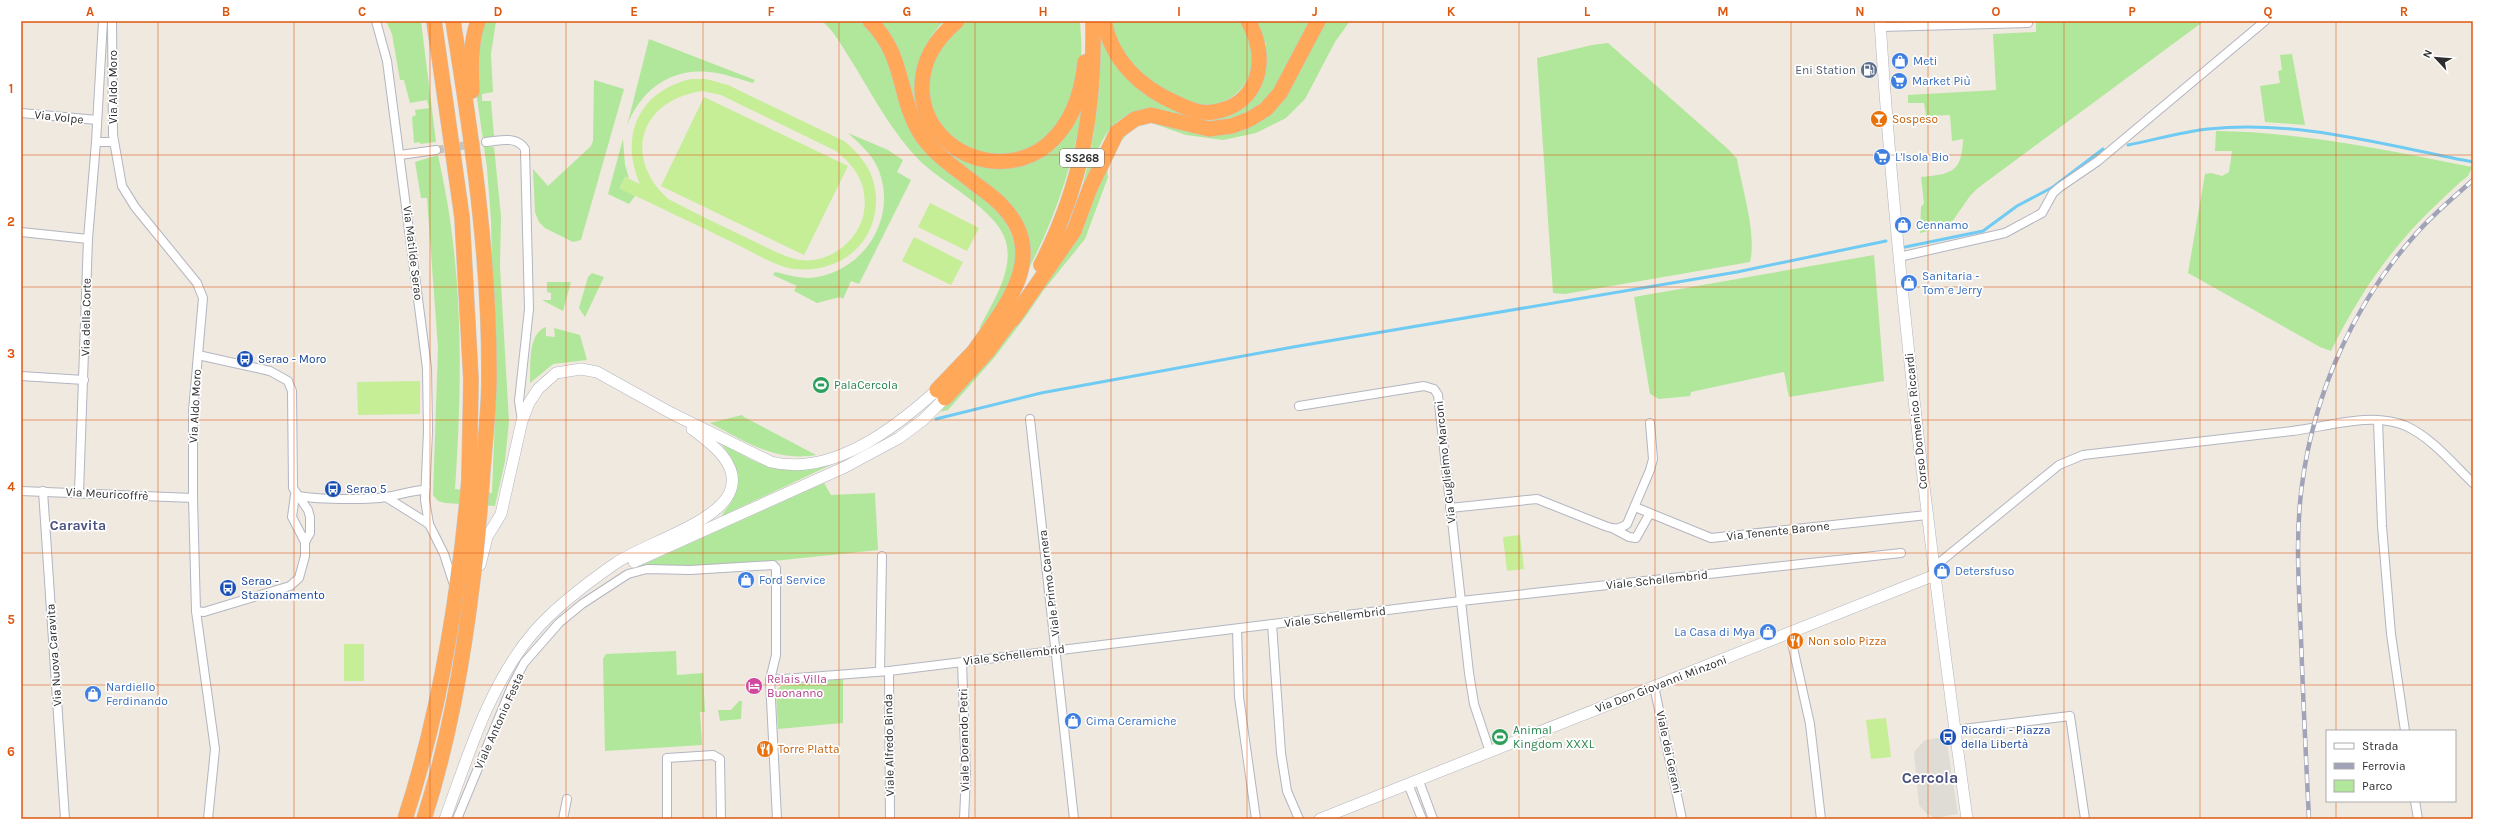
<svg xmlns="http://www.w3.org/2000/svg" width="2494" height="840" viewBox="0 0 2494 840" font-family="Karla,sans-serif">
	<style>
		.green { fill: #b1e79a }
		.pitch { fill: #c5ee96; fill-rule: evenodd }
		.plaza { fill: #dfdcd6 }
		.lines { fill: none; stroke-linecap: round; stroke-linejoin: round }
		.stream { stroke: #70cbf4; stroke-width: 3 }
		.street-tunnel { stroke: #c8c3bb; stroke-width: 8; stroke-dasharray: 8 4; stroke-linecap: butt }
		.street-casing { stroke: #b3b5c1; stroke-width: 10 }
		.secondary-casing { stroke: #b3b5c1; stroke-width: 12 }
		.highway-casing { stroke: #c8c8c8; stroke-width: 16 }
		.street { stroke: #fff; stroke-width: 8 }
		.secondary { stroke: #fff; stroke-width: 11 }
		.highway { stroke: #ffa85a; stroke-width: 15 }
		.rail-casing { stroke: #a1a4b8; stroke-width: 4.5 }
		.rail { stroke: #fff; stroke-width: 3; stroke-dasharray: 9; stroke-linecap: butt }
		.highway-bridge-casing { stroke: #c8c8c8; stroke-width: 16; stroke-linecap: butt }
		.highway-bridge { stroke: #ffa85a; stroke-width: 15 }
		.grid { fill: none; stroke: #df570e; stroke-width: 1; stroke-opacity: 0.55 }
		.labels { text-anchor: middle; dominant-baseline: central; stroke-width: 3.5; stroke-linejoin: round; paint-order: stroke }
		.shield { fill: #fff; stroke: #6c6c6c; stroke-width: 1 }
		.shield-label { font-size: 11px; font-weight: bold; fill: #2d2d2d }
		.shop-label { font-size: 12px; fill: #366cbe; stroke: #fff; text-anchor: start }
		.service-label { font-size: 12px; fill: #4e5e75; stroke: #fff; text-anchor: end }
		.street-label { font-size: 12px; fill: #2d2d2d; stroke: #fff }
		.food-label { font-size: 12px; fill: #c56008; stroke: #fff; text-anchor: start }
		.transit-label { font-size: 12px; fill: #164399; stroke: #fff; text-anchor: start }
		.leisure-label { font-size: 12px; fill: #27864d; stroke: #fff; text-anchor: start }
		.hotel-label { font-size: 12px; fill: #b23c85; stroke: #fff; text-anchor: start }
		.quarter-label { font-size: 14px; font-weight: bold; fill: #4b5280; stroke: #fff }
		.district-label { font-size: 16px; font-weight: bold; fill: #4b5280; stroke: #fff }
		.neatline { fill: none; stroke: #df570e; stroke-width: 1.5 }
		.grid-label { font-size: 13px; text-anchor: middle; font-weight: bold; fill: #df570e }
	</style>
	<rect width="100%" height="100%" fill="#efe9df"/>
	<g class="green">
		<path d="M386,21h35l15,121 -16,2v-2l-6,1 -2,-26 4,-2 -1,-5 14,-2 -2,-8 -17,3 -6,-23h-4l-8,-46z"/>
		<path d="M480,21h16l-5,33 2,38 -11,2v7h9l3,35 -9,2 1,9h8l7,69 -1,51 9,155 -4,39 -10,45 -50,-3 -7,-2 -5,-6 5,-147 -11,-150h-6l-6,-36 23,-7c5,24 10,48 13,72 12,86 10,176 4,262l37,4 3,-77 -4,-196 -4,-52 -12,-84z"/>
		<path d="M822,21h38l15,16 11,18 18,56 97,103c23,39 19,58 -5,93 -5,7 -10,17 -17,22 13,-26 35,-58 27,-87 -8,-32 -63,-58 -87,-82 -27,-28 -45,-62 -65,-95 -10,-15 -18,-32 -32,-44z"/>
		<path d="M879,21h65c-26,25 -24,51 -26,84l49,56 92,-17 14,-18 10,-21c-10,59 -27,112 -55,165l-1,-34 -96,-95 -15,-27 -8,-38 -7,-22z"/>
		<path d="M965,21h115c1,16 3,36 -1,52 -9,38 -25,73 -67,80 -5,1 -10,3 -15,3 -48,-3 -84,-53 -62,-98 9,-16 14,-27 30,-37z"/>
		<path d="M1109,21h132c9,11 10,20 11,33 3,29 -21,53 -51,51 -15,-1 -50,-21 -61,-32 -15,-15 -23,-33 -31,-52z"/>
		<path d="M1256,21h56c-10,18 -27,58 -40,72 -21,23 -54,34 -85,24 -19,-6 -42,-12 -61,-1 -24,12 -30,40 -39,63 -2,5 -4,13 -7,16 16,-57 20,-101 21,-159l32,47 88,30 45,-51v-18z"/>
		<path d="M1324,21h26l-15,21 -30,57 -19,19 -30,15 -33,7 -37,-5 -37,-13 106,1z"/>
		<path d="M2036,21h168l-226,167 -8,8 -21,30 -29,7 1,-26 3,-4 -3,-26c30,-3 41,-4 42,-38l-11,2 -2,-26 -24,1 -2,-13h-16v-8l88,-5 -3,-56 43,-2z"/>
		<path d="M649,39l106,41 -2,3c-14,-4 -30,-10 -45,-11 -38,-4 -68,19 -81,54z"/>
		<path d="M1608,43l121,107 8,9c5,30 20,74 13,103l-185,32 -12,-1 -16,-235 55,-13z"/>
		<path d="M2292,54l13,71 -40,-3 -5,-36 20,-3 -2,-12 4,-1 -2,-15z"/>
		<path d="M594,80l30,9 -43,151 -8,2 -28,-14 -6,-6 -4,-10 -2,-43 15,17 43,-40 2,-5z"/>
		<path d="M1137,126c-14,10 -33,33 -29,51l-23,62 -42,52 -17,25 -32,42 -46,52 -8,2 81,-93 90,-175z"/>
		<path d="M2216,131c87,1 171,19 256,36l-4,9c-11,8 -20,18 -30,27 -46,43 -79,91 -107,148l-11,-4 -132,-74 17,-99 6,-1 11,3 7,-4 3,-21h-17z"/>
		<path d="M848,133l40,17 15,10 -6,12 14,8 -52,104 -8,-3 -8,18 -3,-2 -23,6 -23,-12 3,-5 -24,-11 2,-3c10,2 22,6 33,6 53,-3 90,-57 71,-107 -6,-16 -19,-27 -31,-38z"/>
		<path d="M623,139l2,26 4,13 -4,-1 -5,11 15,8 -6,8 -21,-10z"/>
		<path d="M1874,255l10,126 -95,16 -5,-25 -93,20 -1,4 -31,3 -9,-5 -16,-97z"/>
		<path d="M592,273l12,4 -19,40 -6,-9 9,-31z"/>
		<path d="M547,282h24l-8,29 -21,-11h9v-7l-4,-1z"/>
		<path d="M546,327v9l9,1 -1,-9 26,7 7,25 -34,4 -23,19c1,-17 -3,-49 16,-56z"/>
		<path d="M742,415l2,2 72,38c-42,7 -69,-13 -106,-32z"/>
		<path d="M720,443c11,4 20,11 30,16 31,15 58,12 89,2l-117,55c1,-4 7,-10 10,-15 11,-21 4,-42 -12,-58z"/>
		<path d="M824,483l7,12 44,-2 3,57 -151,16h-87z"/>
		<path d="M676,651l1,24 26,-2 2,39h-5l2,33 -97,6 -2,-92 3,-5z"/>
		<path d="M843,679v44l-65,6 -2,-38 5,-5z"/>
		<path d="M739,701h3l-1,18 -21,2 -2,-11h13z"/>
	</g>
	<g class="pitch">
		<path d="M691,79h15l22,6 116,56c23,18 36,42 31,71 -6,39 -42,61 -80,57 -21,-3 -42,-17 -61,-26 -38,-18 -76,-37 -114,-54l5,-12 15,7c-21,-48 -1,-93 51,-105zM702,91l19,4 115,56c20,16 32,34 28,61 -5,29 -35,52 -64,48 -18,-3 -35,-14 -51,-21 -27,-13 -54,-26 -81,-40 -46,-42 -28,-99 34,-108z"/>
		<path d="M704,97l144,69 -44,89 -143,-69z"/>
		<path d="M930,203l49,25 -12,23 -49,-24z"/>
		<path d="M914,237l49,25 -12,23 -49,-24z"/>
		<path d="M420,381v33l-62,1 -1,-33z"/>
		<path d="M1520,535l4,34 -17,2 -4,-34z"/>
		<rect x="344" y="644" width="20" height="37"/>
		<path d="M1886,718l5,39 -20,2 -5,-39z"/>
	</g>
	<path class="plaza" d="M1946,737l12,77 -23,4 -8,-4 -8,-9 -5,-53 11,-12z"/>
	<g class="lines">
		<g class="stream">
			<path d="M2128,145c26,-5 53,-13 80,-16 88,-10 180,17 265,33"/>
			<path d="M1905,247l78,-16 34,-25 36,-19 50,-38"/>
			<path d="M936,419l105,-26 252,-46 444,-75 149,-31"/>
		</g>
		<path class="street-tunnel" d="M436,150l50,-8"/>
		<g class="street-casing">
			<g id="street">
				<path d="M112,21l1,114 9,51 13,21 62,76 6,15 -10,113v87l3,113 19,138 -7,70"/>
				<path d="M376,21l11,40 40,307 1,63 -3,69 4,24"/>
				<path d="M1881,27l147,-4"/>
				<path d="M21,113l76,7"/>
				<path d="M96,142h17"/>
				<path d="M486,142c13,-1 30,-7 39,7l4,160 -10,92 3,20"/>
				<path d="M400,155l36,-5"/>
				<path d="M21,232l67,7"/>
				<path d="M1899,257l106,-24 37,-20 11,-20 7,-6 38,-26 167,-140"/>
				<path d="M198,355l72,16 18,10 4,10 1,97 15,22 2,7v16l-5,9"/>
				<path d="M21,376l63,4"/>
				<path d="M1299,406l125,-20 10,3 4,6 31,278 5,31 16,48"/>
				<path d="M1030,419l44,400"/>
				<path d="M2378,421l4,105 9,108 14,97"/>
				<path d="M21,491l172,7"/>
				<path d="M43,491l22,328"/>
				<path d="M79,492l9,-253 8,-97 7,-121"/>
				<path d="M296,495c15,5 74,5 90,2 13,-2 24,-6 37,-7l3,-3"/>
				<path d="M386,497l43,27 15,30 10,31"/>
				<path d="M1635,507l76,31 216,-23"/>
				<path d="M1450,508l87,-9 68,27c9,3 14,4 22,-2l23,-54 3,-11 -3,-36"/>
				<path d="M1614,529l15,8 7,1 14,-25"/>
				<path d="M1934,567l125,-102 24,-10c70,-8 139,-16 209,-24 35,-4 79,-20 114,-5 26,12 47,38 67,57"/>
				<path d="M196,611l8,1 86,-26 9,-8 6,-22v-14l-13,-25 3,-22"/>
				<path d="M1272,624l9,129 6,38 12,28"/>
				<path d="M1237,629l2,68 17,122"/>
				<path d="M1790,634l20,90 11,95"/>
				<path d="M962,662l4,113 -2,44"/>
				<path d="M880,671l2,-115"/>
				<path d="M889,671l1,148"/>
				<path d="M770,680l119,-9 572,-70 440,-48"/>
				<path d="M1654,686l28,133"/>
				<path d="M1955,730l115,-14 15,103"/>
				<path d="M1419,781l14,38"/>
				<path d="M1408,784l14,35"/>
				<path d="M2415,801l3,18"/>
				<path d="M457,819l55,-133 12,-23 35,-40 23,-19 46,-30 19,-5 43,1 83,-5 3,3v87l-6,25 7,139"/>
				<path d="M563,819l4,-20"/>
				<path d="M667,819v-61l46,-3 7,4 1,60"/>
			</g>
		</g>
		<g class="secondary-casing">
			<g id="secondary">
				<path d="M1880,21c17,267 51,533 87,798"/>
				<path d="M634,562l211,-95 54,-29 24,-18 22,-22"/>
				<path d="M480,565l7,-28 14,-23 21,-93 7,-18 9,-14 18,-16 25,-4 16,3 74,41 100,49c61,15 124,-34 166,-72"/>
				<path d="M445,819c23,-63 44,-134 88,-186 23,-27 54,-50 83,-70 28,-19 98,-39 113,-69 14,-28 -18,-51 -37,-65"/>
				<path d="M1320,819l615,-244"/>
			</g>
		</g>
		<g class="highway-casing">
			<g id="highway">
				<path d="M434,21l28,196 9,163 -2,100"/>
				<path d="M453,21c19,118 37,238 36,358 0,34 -5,69 -7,103"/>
				<path d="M870,21c36,36 27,74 50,112 12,19 31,32 49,46 11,9 25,17 35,29 45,49 0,100 -29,142"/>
				<path d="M957,21c-22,19 -36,40 -35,70 3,60 78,92 125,54 25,-21 35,-52 38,-83"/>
				<path d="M1104,21c8,40 37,67 74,83 11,5 22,10 35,8 47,-7 57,-54 35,-91"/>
				<path d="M472,91c-1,-24 -2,-47 6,-70"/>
				<path d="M1041,265c41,-80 54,-155 52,-244"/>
				<path d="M1013,319l61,-88 16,-43 27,-56 18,-13 16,-4 58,14 23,-3 18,-7 16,-10 14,-16 38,-72"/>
				<path d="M937,390l45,-47"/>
				<path d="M945,398l42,-46 31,-42"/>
			</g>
		</g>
		<use href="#street" class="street"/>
		<use href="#secondary" class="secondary"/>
		<use href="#highway" class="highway"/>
		<g class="rail-casing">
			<path id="rail" d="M2309,819c-3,-60 -6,-121 -8,-181 -2,-51 -6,-102 1,-153 12,-92 51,-180 113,-250 17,-20 38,-37 58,-55"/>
		</g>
		<use href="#rail" class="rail"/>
		<g class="highway-bridge-casing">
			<g id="highway-bridge">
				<path d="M405,819c36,-110 54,-224 64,-339"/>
				<path d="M424,819c34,-106 50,-226 58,-337"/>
			</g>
		</g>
		<use href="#highway-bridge" class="highway-bridge"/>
	</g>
	<path class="grid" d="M158,21v798M294,21v798M430,21v798M566,21v798M703,21v798M839,21v798M975,21v798M1111,21v798M1247,21v798M1383,21v798M1519,21v798M1655,21v798M1791,21v798M1928,21v798M2064,21v798M2200,21v798M2336,21v710M21,155h2452M21,287h2452M21,420h2452M21,553h2452M21,685h2452M2336,801v18"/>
	<defs>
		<g id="shop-disc" transform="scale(0.9)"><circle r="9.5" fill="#3f7fe0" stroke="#fff"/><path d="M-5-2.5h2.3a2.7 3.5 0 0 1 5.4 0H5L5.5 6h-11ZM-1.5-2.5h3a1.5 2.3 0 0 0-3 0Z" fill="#fff"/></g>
		<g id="fuel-disc" transform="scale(0.9)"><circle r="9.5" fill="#5c6f8a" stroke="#fff"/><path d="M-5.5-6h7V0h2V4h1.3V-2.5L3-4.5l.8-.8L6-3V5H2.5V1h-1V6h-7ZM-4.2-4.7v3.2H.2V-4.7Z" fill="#fff"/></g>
		<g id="supermarket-disc" transform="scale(0.9)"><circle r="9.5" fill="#3f7fe0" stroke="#fff"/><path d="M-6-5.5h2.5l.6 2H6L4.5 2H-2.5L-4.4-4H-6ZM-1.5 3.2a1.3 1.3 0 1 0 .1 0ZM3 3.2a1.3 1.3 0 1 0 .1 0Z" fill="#fff"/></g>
		<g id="bar-disc" transform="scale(0.9)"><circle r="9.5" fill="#e8710a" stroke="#fff"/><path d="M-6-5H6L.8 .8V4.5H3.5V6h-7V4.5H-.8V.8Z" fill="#fff"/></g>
		<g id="bus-disc" transform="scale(0.9)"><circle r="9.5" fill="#1a4fb4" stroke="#fff"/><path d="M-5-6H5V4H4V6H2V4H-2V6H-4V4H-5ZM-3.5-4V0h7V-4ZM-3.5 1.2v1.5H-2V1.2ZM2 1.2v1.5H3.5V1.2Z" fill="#fff"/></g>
		<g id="stadium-disc" transform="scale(0.9)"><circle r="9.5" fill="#2e9e5b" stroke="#fff"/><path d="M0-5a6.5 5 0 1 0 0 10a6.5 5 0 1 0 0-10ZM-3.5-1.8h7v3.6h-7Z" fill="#fff"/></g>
		<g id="restaurant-disc" transform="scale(0.9)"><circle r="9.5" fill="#e8710a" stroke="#fff"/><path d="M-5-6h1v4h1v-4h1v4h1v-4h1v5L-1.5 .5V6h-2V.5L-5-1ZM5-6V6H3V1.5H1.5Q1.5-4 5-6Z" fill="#fff"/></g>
		<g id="hotel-disc" transform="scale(0.9)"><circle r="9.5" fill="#d1479c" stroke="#fff"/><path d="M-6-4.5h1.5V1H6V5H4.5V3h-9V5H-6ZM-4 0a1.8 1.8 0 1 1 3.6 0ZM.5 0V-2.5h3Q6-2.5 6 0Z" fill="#fff"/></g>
	</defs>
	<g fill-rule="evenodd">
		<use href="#shop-disc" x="1900" y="61"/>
		<use href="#fuel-disc" x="1869" y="70"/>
		<use href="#supermarket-disc" x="1899" y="81"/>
		<use href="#bar-disc" x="1879" y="119"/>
		<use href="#supermarket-disc" x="1882" y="157"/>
		<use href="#shop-disc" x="1903" y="225"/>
		<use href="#shop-disc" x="1909" y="283"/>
		<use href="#bus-disc" x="245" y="359"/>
		<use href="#stadium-disc" x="821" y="385"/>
		<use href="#bus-disc" x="333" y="489"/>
		<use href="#shop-disc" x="1942" y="571"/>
		<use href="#shop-disc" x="746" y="580"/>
		<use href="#bus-disc" x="228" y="588"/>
		<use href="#shop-disc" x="1768" y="632"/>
		<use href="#restaurant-disc" x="1795" y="641"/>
		<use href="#hotel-disc" x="754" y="686"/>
		<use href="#shop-disc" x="93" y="694"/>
		<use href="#shop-disc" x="1073" y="721"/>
		<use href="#stadium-disc" x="1500" y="737"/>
		<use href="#bus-disc" x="1948" y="737"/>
		<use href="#restaurant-disc" x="765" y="749"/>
	</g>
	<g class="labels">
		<rect class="shield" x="1060" y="149" width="44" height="18" rx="3"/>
		<g class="shield-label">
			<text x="1082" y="158">SS268</text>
		</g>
		<g class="shop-label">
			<text x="1913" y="61">Meti</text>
			<text x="1912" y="81">Market Più</text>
			<text x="1895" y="157">L'Isola Bio</text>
			<text x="1916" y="225">Cennamo</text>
			<text x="1922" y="276">Sanitaria -<tspan x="1922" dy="14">Tom e Jerry</tspan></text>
			<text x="1955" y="571">Detersfuso</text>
			<text x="759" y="580">Ford Service</text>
			<text x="1755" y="632" text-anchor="end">La Casa di Mya</text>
			<text x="106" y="687">Nardiello<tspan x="106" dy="14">Ferdinando</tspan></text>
			<text x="1086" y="721">Cima Ceramiche</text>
		</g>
		<g class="service-label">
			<text x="1856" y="70">Eni Station</text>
		</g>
		<g class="street-label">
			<text transform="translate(113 87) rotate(-90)">Via Aldo Moro</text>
			<text transform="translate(59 117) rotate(6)">Via Volpe</text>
			<text transform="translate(413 253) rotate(83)">Via Matilde Serao</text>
			<text transform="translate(86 317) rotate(-89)">Via della Corte</text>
			<text transform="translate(195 406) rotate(-87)">Via Aldo Moro</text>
			<text transform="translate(1916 421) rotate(-96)">Corso Domenico Riccardi</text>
			<text transform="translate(1445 462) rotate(-96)">Via Guglielmo Marconi</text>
			<text transform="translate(107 494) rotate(3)">Via Meuricoffrè</text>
			<text transform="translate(1778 531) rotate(-6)">Via Tenente Barone</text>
			<text transform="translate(1657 580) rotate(-6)">Viale Schellembrid</text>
			<text transform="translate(1049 583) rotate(-97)">Viale Primo Carnera</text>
			<text transform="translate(1335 617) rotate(-7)">Viale Schellembrid</text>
			<text transform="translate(54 655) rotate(-94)">Via Nuova Caravita</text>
			<text transform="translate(1014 655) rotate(-7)">Viale Schellembrid</text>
			<text transform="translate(1661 684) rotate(-21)">Via Don Giovanni Minzoni</text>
			<text transform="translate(499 721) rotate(-66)">Viale Antonio Festa</text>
			<text transform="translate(964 740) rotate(-91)">Viale Dorando Petri</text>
			<text transform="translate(889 745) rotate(-91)">Viale Alfredo Binda</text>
			<text transform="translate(1669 752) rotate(78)">Viale dei Gerani</text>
		</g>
		<g class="food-label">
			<text x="1892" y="119">Sospeso</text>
			<text x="1808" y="641">Non solo Pizza</text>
			<text x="778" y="749">Torre Platta</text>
		</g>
		<g class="transit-label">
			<text x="258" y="359">Serao - Moro</text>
			<text x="346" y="489">Serao 5</text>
			<text x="241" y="581">Serao -<tspan x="241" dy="14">Stazionamento</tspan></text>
			<text x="1961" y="730">Riccardi - Piazza<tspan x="1961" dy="14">della Libertà</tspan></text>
		</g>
		<g class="leisure-label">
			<text x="834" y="385">PalaCercola</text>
			<text x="1513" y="730">Animal<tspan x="1513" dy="14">Kingdom XXXL</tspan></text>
		</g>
		<g class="hotel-label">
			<text x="767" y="679">Relais Villa<tspan x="767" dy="14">Buonanno</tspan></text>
		</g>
		<g class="quarter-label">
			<text x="78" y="525">Caravita</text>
		</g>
		<g class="district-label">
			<text x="1930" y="777">Cercola</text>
		</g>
	</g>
	<rect width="2494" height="840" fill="none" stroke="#ffffff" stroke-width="44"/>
	<rect x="2326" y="730" width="130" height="72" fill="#ffffff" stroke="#ababab"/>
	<rect x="2334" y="743" width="20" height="6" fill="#ffffff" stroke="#ababab"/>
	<text x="2362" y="750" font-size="12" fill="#2d2d2d">Strada</text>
	<rect x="2334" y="763" width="20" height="6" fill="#a1a4b8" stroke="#ababab"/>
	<text x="2362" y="770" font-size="12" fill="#2d2d2d">Ferrovia</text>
	<rect x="2334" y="780" width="20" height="12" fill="#b1e79a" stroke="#ababab"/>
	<text x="2362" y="790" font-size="12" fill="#2d2d2d">Parco</text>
	<g transform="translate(2436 58) rotate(296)" stroke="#ffffff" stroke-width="3" paint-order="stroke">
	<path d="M0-3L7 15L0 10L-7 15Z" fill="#2d2d2d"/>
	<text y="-6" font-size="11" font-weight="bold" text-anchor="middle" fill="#2d2d2d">N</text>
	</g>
	<rect x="22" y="22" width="2450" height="796" class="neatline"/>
	<g class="grid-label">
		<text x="90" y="16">A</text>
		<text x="226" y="16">B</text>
		<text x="362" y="16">C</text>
		<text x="498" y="16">D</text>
		<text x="634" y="16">E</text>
		<text x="771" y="16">F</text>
		<text x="907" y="16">G</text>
		<text x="1043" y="16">H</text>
		<text x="1179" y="16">I</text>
		<text x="1315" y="16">J</text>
		<text x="1451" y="16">K</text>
		<text x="1587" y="16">L</text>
		<text x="1723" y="16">M</text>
		<text x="1860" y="16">N</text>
		<text x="1996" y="16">O</text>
		<text x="2132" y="16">P</text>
		<text x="2268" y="16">Q</text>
		<text x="2404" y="16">R</text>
		<text x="11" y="93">1</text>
		<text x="11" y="226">2</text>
		<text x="11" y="358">3</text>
		<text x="11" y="491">4</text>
		<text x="11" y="624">5</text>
		<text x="11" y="756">6</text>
	</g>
</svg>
